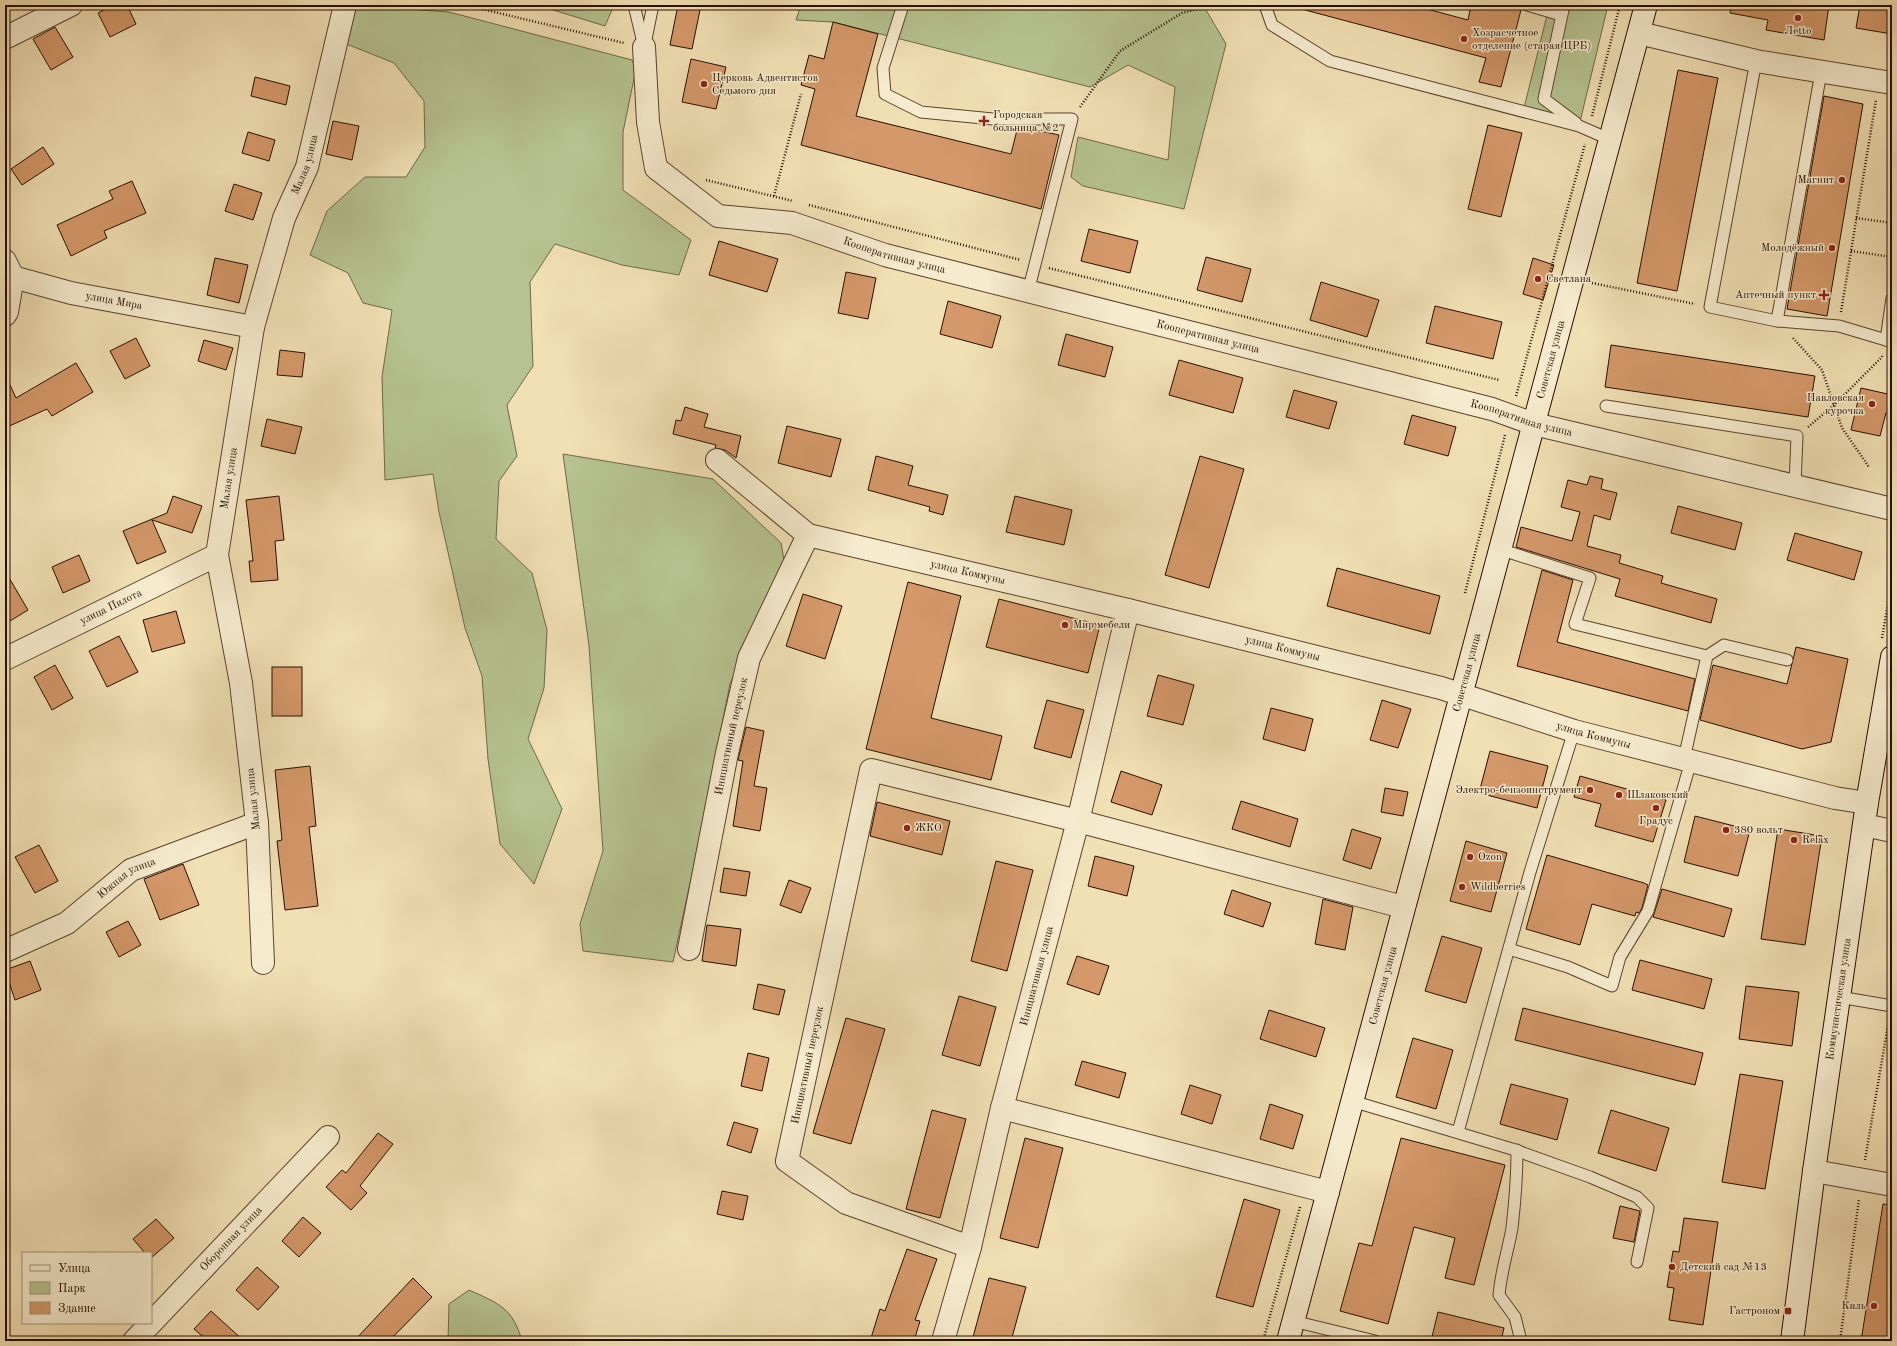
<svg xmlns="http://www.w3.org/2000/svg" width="1897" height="1346" viewBox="0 0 1897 1346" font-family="'Old Standard TT',serif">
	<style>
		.green { fill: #b6c390; stroke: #6f6848 }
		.building { fill: #d4986a; stroke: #280e00 }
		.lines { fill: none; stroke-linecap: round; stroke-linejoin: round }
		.lane-casing { stroke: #5a422d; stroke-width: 13 }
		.street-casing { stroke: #5a422d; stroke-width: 24 }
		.secondary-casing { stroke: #280e00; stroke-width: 24 }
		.path { stroke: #280e00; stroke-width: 2.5; stroke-dasharray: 1 2; stroke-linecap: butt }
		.lane { stroke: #f6ebce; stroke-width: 11 }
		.street { stroke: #f6ebce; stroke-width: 22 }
		.secondary { stroke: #f6ebce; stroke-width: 22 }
		.poi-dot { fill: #8f2418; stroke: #f6ebce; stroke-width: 1.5 }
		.labels { text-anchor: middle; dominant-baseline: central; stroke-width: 3; stroke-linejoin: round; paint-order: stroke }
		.poi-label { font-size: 11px; fill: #280e00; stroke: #f6ebce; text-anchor: start }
		.street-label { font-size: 11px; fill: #280e00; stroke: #f6ebce }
	</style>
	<rect width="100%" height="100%" fill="#f1e0b4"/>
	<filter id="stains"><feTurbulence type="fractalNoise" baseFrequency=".005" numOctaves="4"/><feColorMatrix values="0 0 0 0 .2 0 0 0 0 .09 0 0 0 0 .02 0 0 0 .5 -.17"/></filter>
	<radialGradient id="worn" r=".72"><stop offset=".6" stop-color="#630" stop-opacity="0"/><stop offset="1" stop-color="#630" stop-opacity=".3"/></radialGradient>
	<g class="green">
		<path d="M353,5l96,7 183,48 4,9 -13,63v58l68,50 -12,35 -57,-10 -67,-21 -25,38 3,84 -26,39 10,51 -18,25 -3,58 36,34 15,57 -3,58 -16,51 34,70 -28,75 -34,-40 -12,-85 -6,-83 -17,-48 -26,-116 -6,-38 -48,6 -3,-103 10,-67 -29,-7 -15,-30 -38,-18 17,-44 38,-34h41l19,-30 -1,-46 -30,-38 -50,-20z"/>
		<path d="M537,5h77l-9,21z"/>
		<path d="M801,5h402l23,39 -42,165 -101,-23 -12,-9 7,-40 90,23 7,-73 -47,-22 -38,22 -257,-65 -37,-2z"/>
		<path d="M1527,5h81l-29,121 -56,-14 25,-101z"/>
		<path d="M563,454l150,25 68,64 3,17 -54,124 -38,190 -19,88 -90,-11 -3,-27 23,-73 -14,-205z"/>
		<path d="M469,1290c29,13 44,18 53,51h-74l1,-37z"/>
	</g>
	<g class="building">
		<path d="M114,5h13l9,19 -26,13 -12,-24z"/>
		<path d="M678,5h23l-9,44 -22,-4z"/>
		<path d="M1306,5h106l56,15 3,-15h32l18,5 -20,77 -22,-5 7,-24 -181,-48z"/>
		<path d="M1731,5h98l-5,35 -58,-10 2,-10 -38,-7z"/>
		<path d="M1860,5h32v29l-36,-6z"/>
		<path d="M833,22l45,12 -22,82 155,38 7,-28 41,9 -18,74 -240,-64 14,-56 -14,-4 8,-30 15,4z"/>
		<path d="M55,27l18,30 -22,13 -18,-31z"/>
		<path d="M691,59l35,8 -10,42 -34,-7z"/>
		<path d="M1678,70l40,8 -41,213 -40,-8z"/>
		<path d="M255,77l35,9 -4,19 -35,-9z"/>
		<path d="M1824,96l39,8 -36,212 -40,-7z"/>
		<path d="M333,121l26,5 -7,34 -26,-6z"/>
		<path d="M1488,125l34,8 -21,84 -33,-8z"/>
		<path d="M248,132l27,8 -6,21 -27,-8z"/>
		<path d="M43,147l11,17 -32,21 -11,-16z"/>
		<path d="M132,181l14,32 -42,18 3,7 -36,18 -14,-31 56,-26 -4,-8z"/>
		<path d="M234,184l28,9 -9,27 -28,-9z"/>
		<path d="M1089,229l49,12 -8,32 -49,-12z"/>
		<path d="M719,241l59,18 -11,33 -58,-17z"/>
		<path d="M1206,257l45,12 -9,33 -45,-12z"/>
		<path d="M215,258l33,7 -9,38 -32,-8z"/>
		<path d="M1533,258l21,7 -11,35 -20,-6z"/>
		<path d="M846,272l30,6 -8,41 -30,-6z"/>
		<path d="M1321,282l58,18 -12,37 -57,-17z"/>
		<path d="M948,301l53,15 -9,32 -52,-14z"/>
		<path d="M1435,306l67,16 -9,37 -67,-16z"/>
		<path d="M1066,334l47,13 -8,30 -47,-12z"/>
		<path d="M136,338l14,28 -25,13 -15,-28z"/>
		<path d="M204,340l29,8 -7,22 -28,-9z"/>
		<path d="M1611,345l204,31 -7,41 -203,-30z"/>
		<path d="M280,350l25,3 -3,24 -25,-2z"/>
		<path d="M1179,360l64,18 -10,35 -64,-18z"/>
		<path d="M76,363l17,29 -41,24 -5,-7 -42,19v-54l11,24z"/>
		<path d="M1861,388l31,7v19l-6,-1 -6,23 -29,-6z"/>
		<path d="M1294,390l43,12 -8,27 -43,-12z"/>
		<path d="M685,407l23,7 -4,13 37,9 -5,22 -11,-8 -10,-2 1,-3 -43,-11 3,-14 5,1z"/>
		<path d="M1412,415l44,12 -8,29 -44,-12z"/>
		<path d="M267,419l35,8 -7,27 -34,-8z"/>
		<path d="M787,426l54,13 -10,38 -53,-14z"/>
		<path d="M876,456l37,10 -5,19 40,10 -5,20 -14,-4 1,-4 -62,-17z"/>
		<path d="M1200,456l44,13 -35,119 -44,-13z"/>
		<path d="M1590,476l13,3 -2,10 16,4 -7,27 -16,-5 -7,31 34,9 -2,8 44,13 -2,7 56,16 -6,24 -96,-27 5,-17 -104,-32 5,-20 51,14 8,-29 -19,-5 7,-27 19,5z"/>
		<path d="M173,496l29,10 -10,27 -40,-13 14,32 -29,12 -14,-33 44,-18z"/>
		<path d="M279,496l5,44 -9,1 3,39 -27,2 -2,-21h4l-7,-61z"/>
		<path d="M1015,496l57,14 -8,35 -58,-13z"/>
		<path d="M1678,506l64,17 -7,27 -64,-17z"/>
		<path d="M1795,533l67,19 -8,28 -67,-20z"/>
		<path d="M79,555l11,26 -27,12 -11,-26z"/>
		<path d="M1337,568l103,28 -10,38 -103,-28z"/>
		<path d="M1542,570l31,10 -16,62 138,37 -7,32 -171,-45z"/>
		<path d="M5,571l23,39 -23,14z"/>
		<path d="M908,582l53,14 -30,122 71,18 -11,44 -125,-31z"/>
		<path d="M803,594l39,12 -17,53 -39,-13z"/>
		<path d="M999,599l101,26 -12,48 -102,-26z"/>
		<path d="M176,611l9,32 -33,9 -9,-32z"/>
		<path d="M119,636l19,36 -31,15 -18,-36z"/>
		<path d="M1796,647l52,12 -17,83 -29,7 -102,-29 13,-55 74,19z"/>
		<path d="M55,665l18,33 -21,12 -18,-33z"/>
		<rect x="272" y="667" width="30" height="49"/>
		<path d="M1158,675l36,10 -11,40 -36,-9z"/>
		<path d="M1047,700l37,10 -13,48 -37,-10z"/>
		<path d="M1382,700l29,9 -13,39 -28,-8z"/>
		<path d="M1271,708l42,11 -8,32 -42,-12z"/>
		<path d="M746,727l18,4 -10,55 13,2 -7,43 -27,-5 10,-65 -5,-1z"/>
		<path d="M1490,751l58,15 -11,42 -58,-15z"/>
		<path d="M310,766l6,60 -7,1 9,79 -33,4 -8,-69 5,-1 -7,-70z"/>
		<path d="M1121,771l41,14 -10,30 -41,-13z"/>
		<path d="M1580,776l86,24 -13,42 -58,-16 6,-22 -27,-7z"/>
		<path d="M1385,788l23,4 -5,24 -22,-4z"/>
		<path d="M1241,801l57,18 -8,28 -58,-18z"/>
		<path d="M877,802l73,19 -8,34 -72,-19z"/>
		<path d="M1695,816l55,14 -12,46 -54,-14z"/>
		<path d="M1352,829l29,9 -10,31 -28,-9z"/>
		<path d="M1778,829l44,7 -17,109 -44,-6z"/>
		<path d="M1466,841l41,12 -16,59 -41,-11z"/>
		<path d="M39,845l19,36 -23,12 -20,-36z"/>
		<path d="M1547,855l97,28 4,2 -6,23 -3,5 -3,-1 -1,4 -43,-12 -12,41 -54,-16z"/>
		<path d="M1095,856l39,10 -7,30 -39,-10z"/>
		<path d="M996,861l37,9 -26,101 -36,-10z"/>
		<path d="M183,864l16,41 -39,15 -16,-41z"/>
		<path d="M724,868l26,4 -4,24 -26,-4z"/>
		<path d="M789,880l22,8 -10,25 -21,-8z"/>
		<path d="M1662,889l70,20 -8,28 -71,-20z"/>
		<path d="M1232,890l39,13 -8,24 -39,-13z"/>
		<path d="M1323,899l30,8 -8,43 -30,-6z"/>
		<path d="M128,921l13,24 -22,12 -13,-25z"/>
		<path d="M707,925l34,4 -5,37 -34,-5z"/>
		<path d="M1442,936l40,12 -16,55 -41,-12z"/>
		<path d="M1077,956l32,10 -10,29 -32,-11z"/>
		<path d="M1640,960l72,19 -8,30 -72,-19z"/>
		<path d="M30,961l11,29 -26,10 -10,-30z"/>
		<path d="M758,984l27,6 -6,25 -26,-6z"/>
		<path d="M1746,986l53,6 -7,54 -53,-7z"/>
		<path d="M959,996l37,11 -16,59 -38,-11z"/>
		<path d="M1523,1008l180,45 -8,32 -180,-45z"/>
		<path d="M1269,1010l56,18 -9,29 -56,-18z"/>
		<path d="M846,1018l39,11 -34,115 -38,-11z"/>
		<path d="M1413,1038l40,12 -17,59 -40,-12z"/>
		<path d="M748,1053l21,5 -7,33 -21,-5z"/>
		<path d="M1082,1061l44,12 -7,25 -44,-13z"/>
		<path d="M1740,1074l43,7 -18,108 -43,-7z"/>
		<path d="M1511,1084l57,15 -11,41 -57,-16z"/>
		<path d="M1190,1085l31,10 -9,29 -31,-10z"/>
		<path d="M1270,1104l33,11 -10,34 -33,-10z"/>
		<path d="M932,1110l34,9 -26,99 -34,-9z"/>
		<path d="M1611,1110l58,18 -13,43 -58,-18z"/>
		<path d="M734,1122l24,7 -7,24 -24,-8z"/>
		<path d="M378,1133l15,11 -33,42 7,7 -16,17 -25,-23 16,-17 4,3z"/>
		<path d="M1025,1138l38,10 -25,100 -38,-10z"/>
		<path d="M1401,1138l104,27 -31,120 -29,-7 10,-40 -41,-11 -26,97 -48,-13 19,-68 13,3z"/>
		<path d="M722,1191l26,5 -5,24 -26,-6z"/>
		<path d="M1244,1199l36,11 -27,97 -37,-10z"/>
		<path d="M1883,1204l9,1v136h-31z"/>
		<path d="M1620,1206l20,5 -6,31 -21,-4z"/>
		<path d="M303,1217l18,16 -22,24 -17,-16z"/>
		<path d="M1684,1218l34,4 -15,103 -34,-5 5,-32 -7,-1 6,-36 6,1z"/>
		<path d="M156,1219l18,19 -23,20v-5h-6l-12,-14z"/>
		<path d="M907,1249l30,10 -22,61 5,1 -6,20h-33l-10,-3 9,-29 5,2z"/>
		<path d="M257,1267l22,20 -21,23 -22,-20z"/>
		<path d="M413,1278l19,19 -43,44h-35z"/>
		<path d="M989,1278l37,9 -15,54h-39z"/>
		<path d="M211,1311l33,30h-36l-14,-12z"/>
		<path d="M1438,1312l66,16 -3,13h-70z"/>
	</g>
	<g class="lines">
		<g class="lane-casing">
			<g id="lane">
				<path d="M634,5l10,42"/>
				<path d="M903,5l-20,63 2,26 36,18 72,7h79l-44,173"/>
				<path d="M1265,5l7,20 58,36 249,65 30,13"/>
				<path d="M1527,5l34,10"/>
				<path d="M1564,5l-20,94 32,24"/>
				<path d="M645,44l8,-39"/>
				<path d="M1756,61l-46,246 67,14 62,5 47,14"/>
				<path d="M1892,298l-6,42 6,1"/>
				<path d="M1777,321l44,-249"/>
				<path d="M1606,406l191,30 -2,49"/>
				<path d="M1499,549l91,29 -15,46 132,32"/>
				<path d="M1684,759l23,-103 17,-11 63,15"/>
				<path d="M1509,949l59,18 44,19 8,-29 28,-46 43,-150"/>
				<path d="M1839,997l53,9"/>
				<path d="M1352,1101l160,48 78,28 47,20 11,11 -11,54"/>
				<path d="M1458,1132l72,-260 44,-141"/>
				<path d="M1517,1150c0,26 -2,52 -5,78 -4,23 -11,43 -13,67l16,22 6,24"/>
				<path d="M1293,1321l82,20"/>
			</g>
		</g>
		<g class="street-casing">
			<g id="street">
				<path d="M1639,33l117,28 136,22"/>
				<path d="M5,38l66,-33"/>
				<path id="s1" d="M644,47l4,75 8,46 62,48 74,7 93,32 607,154 42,15 358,85"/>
				<path d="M5,261l8,16"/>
				<path id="s2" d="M5,315l2,-3 6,-35 58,16 182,34"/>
				<path id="s3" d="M717,460l91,75 320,75 313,78 133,43 261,67 32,5"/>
				<path id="s4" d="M5,659l212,-104"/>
				<path d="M1864,825l28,6"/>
				<path id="s5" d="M689,949l38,-196 22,-95 59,-123"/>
				<path id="s6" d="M5,951l62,-28 64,-53 126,-47"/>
				<path id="s7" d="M263,963l-6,-140 -16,-140 -24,-128 36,-228 31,-109 23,-51 38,-162"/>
				<path d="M1002,1108l326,84"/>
				<path d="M1814,1171l78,14"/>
				<path id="s8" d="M970,1247l-124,-44 -59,-42 84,-391 207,51 325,86"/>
				<path id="s9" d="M134,1341l194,-204"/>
				<path id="s10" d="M943,1341l27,-94 32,-139 76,-287 50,-211"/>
			</g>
		</g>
		<g class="secondary-casing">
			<g id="secondary">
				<path id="s11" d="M1288,1341l358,-1336"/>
				<path id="s12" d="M1792,1341l22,-170 53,-368 25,-146"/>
			</g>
		</g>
		<g class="path">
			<path d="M465,5l159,38"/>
			<path d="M1080,107l40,-56 62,-38 31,-8"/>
			<path d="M1592,116l28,-111"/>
			<path d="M706,180l87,21"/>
			<path d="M774,196l27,-102"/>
			<path d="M809,205l212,55"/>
			<path d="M1856,218l36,5"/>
			<path d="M1851,251l41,6"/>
			<path d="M1049,268l450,112"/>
			<path d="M1592,283l103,21"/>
			<path d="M1841,312l35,-212"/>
			<path d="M1793,338l29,32 20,58 27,39"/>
			<path d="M1516,396l69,-252"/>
			<path d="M1808,427l26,-22 48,-48 1,-3"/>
			<path d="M1465,593l40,-158"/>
			<path d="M1882,638l10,-58"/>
			<path d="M1865,1160l24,-141"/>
			<path d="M1263,1341l37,-134"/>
			<path d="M1840,1341l19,-142"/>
		</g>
		<use href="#lane" class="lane"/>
		<use href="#street" class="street"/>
		<use href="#secondary" class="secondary"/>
	</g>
	<g class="poi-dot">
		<circle cx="1798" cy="18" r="4"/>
		<circle cx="1464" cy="39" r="4"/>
		<circle cx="704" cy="84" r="4"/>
		<path d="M982 115h4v4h4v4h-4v4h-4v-4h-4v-4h4z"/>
		<circle cx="1842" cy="180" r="4"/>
		<circle cx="1832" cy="248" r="4"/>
		<circle cx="1538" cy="279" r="4"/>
		<path d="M1822 289h4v4h4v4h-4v4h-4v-4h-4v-4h4z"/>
		<circle cx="1872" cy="404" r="4"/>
		<circle cx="1065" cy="625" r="4"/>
		<circle cx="1590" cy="790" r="4"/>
		<circle cx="1619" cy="795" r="4"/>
		<circle cx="1656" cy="808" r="4"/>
		<circle cx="907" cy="828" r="4"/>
		<circle cx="1726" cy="830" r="4"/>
		<circle cx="1794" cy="840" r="4"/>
		<circle cx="1470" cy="857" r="4"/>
		<circle cx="1462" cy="887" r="4"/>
		<circle cx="1672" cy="1267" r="4"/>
		<circle cx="1874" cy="1306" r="4"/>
		<rect x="1784" y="1307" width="8" height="8" rx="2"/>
	</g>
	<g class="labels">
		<g class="poi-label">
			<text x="1798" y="31" text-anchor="middle">Леtto</text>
			<text x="1472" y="33">Хозрасчетное<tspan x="1472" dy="13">отделение (старая ЦРБ)</tspan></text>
			<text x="712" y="78">Церковь Адвентистов<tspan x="712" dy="13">Седьмого дня</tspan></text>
			<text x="993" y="115">Городская<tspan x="993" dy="13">больница №2</tspan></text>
			<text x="1834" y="180" text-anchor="end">Магнит</text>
			<text x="1824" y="248" text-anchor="end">Молодёжный</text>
			<text x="1546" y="279">Светлана</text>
			<text x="1816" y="295" text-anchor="end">Аптечный пункт</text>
			<text x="1864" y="398" text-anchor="end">Павловская<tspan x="1864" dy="13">курочка</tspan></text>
			<text x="1073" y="625">Мир мебели</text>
			<text x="1582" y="790" text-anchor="end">Электро-бензоинструмент</text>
			<text x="1627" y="795">Шлаковский</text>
			<text x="1656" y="821" text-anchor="middle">Градус</text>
			<text x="915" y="828">ЖКО</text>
			<text x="1734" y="830">380 вольт</text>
			<text x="1802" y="840">Relax</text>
			<text x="1478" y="857">Ozon</text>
			<text x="1470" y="887">Wildberries</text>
			<text x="1680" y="1267">Детский сад №13</text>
			<text x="1866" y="1306" text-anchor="end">Киль</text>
			<text x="1780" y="1311" text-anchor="end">Гастроном</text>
		</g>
		<g class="street-label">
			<text stroke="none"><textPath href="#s7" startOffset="813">Малая улица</textPath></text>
			<text stroke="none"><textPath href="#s1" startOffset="382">Кооперативная улица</textPath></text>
			<text stroke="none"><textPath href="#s2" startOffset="143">улица Мира</textPath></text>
			<text stroke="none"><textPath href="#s1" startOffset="706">Кооперативная улица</textPath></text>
			<text stroke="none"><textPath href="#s11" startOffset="1016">Советская улица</textPath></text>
			<text stroke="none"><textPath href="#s1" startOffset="1030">Кооперативная улица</textPath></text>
			<text stroke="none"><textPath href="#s7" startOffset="489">Малая улица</textPath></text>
			<text stroke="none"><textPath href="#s3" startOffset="282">улица Коммуны</textPath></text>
			<text stroke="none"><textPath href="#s4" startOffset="118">улица Пилота</textPath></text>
			<text stroke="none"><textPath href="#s3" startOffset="606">улица Коммуны</textPath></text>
			<text stroke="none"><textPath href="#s11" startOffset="692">Советская улица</textPath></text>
			<text stroke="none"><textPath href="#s3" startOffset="929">улица Коммуны</textPath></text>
			<text stroke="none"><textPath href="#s5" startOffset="217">Инициативный переулок</textPath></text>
			<text transform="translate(254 799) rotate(-96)">Малая улица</text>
			<text stroke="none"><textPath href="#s6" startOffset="143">Южная улица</textPath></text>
			<text stroke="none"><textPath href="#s10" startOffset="377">Инициативная улица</textPath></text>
			<text stroke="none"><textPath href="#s11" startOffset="368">Советская улица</textPath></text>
			<text stroke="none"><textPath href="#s12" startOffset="345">Коммунистическая улица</textPath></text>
			<text stroke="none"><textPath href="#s8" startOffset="302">Инициативный переулок</textPath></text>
			<text stroke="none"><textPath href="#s9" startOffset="141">Оборонная улица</textPath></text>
		</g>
	</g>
	<rect width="1897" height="1346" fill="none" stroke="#f1e0b4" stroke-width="20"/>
	<rect x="6" y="6" width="1885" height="1334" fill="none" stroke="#280e00" stroke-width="2"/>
	<rect x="10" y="10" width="1877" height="1326" fill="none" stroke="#280e00"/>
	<rect x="22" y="1252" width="130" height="72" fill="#f6ebce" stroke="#a4937c"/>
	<rect x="30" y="1265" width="20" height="6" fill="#f6ebce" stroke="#a4937c"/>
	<text x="58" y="1272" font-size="12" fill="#280e00">Улица</text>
	<rect x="30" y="1282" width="20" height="12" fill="#b6c390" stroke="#a4937c"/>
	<text x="58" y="1292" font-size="12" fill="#280e00">Парк</text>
	<rect x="30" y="1302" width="20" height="12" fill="#d4986a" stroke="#a4937c"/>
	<text x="58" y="1312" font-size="12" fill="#280e00">Здание</text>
	<rect width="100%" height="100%" filter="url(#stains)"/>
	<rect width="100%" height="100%" fill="url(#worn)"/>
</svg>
